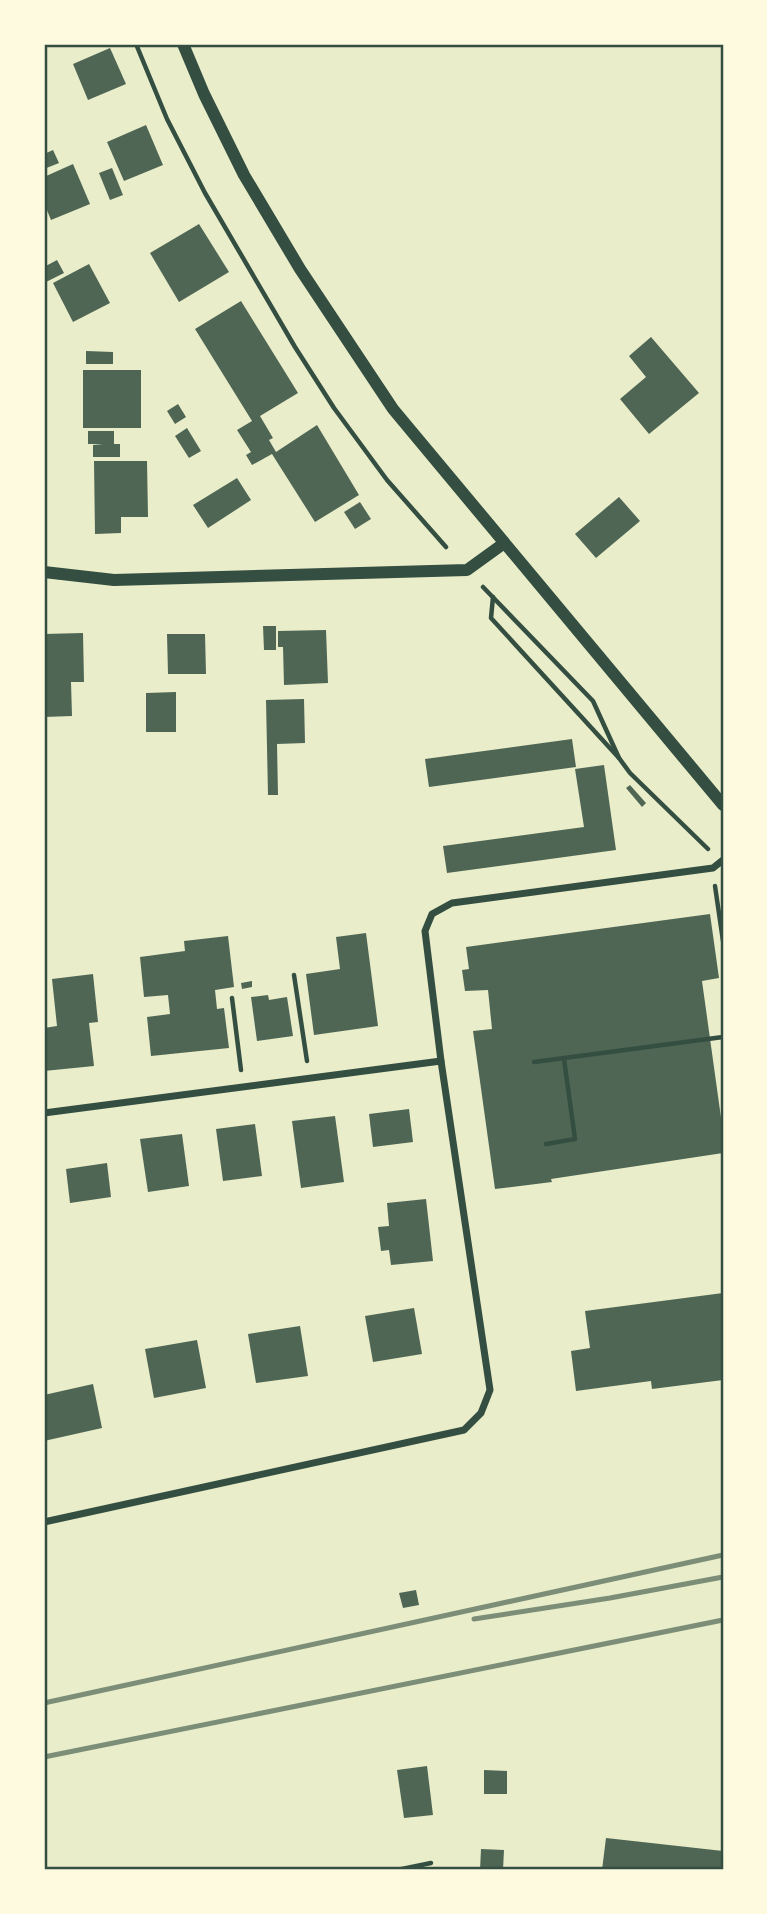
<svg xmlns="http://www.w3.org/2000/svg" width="767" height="1914" viewBox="0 0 767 1914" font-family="Quicksand,sans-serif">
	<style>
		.building { fill: #4f6655 }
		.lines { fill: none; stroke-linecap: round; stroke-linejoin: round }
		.path { stroke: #344e41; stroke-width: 4.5 }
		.minor { stroke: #344e41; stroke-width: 7 }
		.tertiary { stroke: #344e41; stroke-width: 12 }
		.rail { stroke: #7c8e77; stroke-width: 5 }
		.neatline { fill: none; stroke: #344e41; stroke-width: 2.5 }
	</style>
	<rect width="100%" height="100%" fill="#e9edc9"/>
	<g class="building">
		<path d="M110,48l16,36 -38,16 -15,-36z"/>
		<path d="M146,125l17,40 -39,16 -17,-39z"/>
		<path d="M53,150l6,13 -15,6v-15z"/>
		<path d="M73,164l17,40 -39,16 -7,-17v-26z"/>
		<path d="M112,168l11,27 -13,5 -11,-27z"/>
		<path d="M199,224l30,48 -50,30 -29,-49z"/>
		<path d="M57,260l7,13 -20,10v-16z"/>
		<path d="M89,264l21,39 -37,19 -20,-39z"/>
		<path d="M241,301l57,92 -38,23 13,22 -4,2 7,12 41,-27 42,70 -44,27 -43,-68 -20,11 -6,-10 5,-3 -14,-22 15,-9 -57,-92z"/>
		<path d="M651,337l48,56 -50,41 -29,-35 26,-22 -17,-21z"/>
		<path d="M86,351l27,1v12h-27z"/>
		<rect x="83" y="370" width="58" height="58"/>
		<path d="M178,404l8,13 -11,7 -8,-13z"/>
		<path d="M187,428l14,23 -12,7 -14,-22z"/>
		<path d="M88,431h26v13h6v13h-27v-12l10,-1h-15z"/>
		<path d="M94,461h53l1,56h-27v16l-26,1z"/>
		<path d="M237,478l14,22 -43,28 -15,-23z"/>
		<path d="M619,497l21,24 -44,37 -21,-24z"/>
		<path d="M360,502l11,17 -16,10 -11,-17z"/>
		<path d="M263,626h13v24h-12z"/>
		<path d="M326,630l2,53 -44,2 -1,-38h-5v-16z"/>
		<path d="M83,633l1,49h-13l1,34 -28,1v-83z"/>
		<path d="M167,634h38l1,40h-38z"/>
		<path d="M176,692v40h-30v-39z"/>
		<path d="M304,699l1,44 -28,1 1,51h-10l-2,-95z"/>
		<path d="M572,739l4,28 -147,20 -4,-28z"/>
		<path d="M604,765l12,85 -169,23 -4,-27 141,-19 -9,-58z"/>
		<path d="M630,785l16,18 -4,4 -16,-19z"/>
		<path d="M710,914l9,64 -17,3 21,151v21l-172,26 1,3 -57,7 -22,-158 19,-2 -4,-39 -23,1 -3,-21 7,-1 -3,-22z"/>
		<path d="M366,933l12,93 -64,9 -8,-61 34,-5 -4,-32z"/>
		<path d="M228,936l6,51 -19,3 2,19 7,-1 5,40 -78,8 -4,-39 23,-3 -2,-19 -24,2 -4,-40 45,-6 -1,-10z"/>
		<path d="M93,974l5,48 -9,1 5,43 -50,5v-43l13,-2 -5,-47z"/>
		<path d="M252,981v6l-10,2 -1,-6z"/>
		<path d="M268,995l1,5 18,-3 6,39 -36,5 -6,-44z"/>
		<path d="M409,1109l4,33 -40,5 -4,-33z"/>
		<path d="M335,1116l9,66 -43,6 -9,-67z"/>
		<path d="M255,1124l7,52 -39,5 -7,-52z"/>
		<path d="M182,1134l7,52 -41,6 -8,-53z"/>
		<path d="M107,1163l4,34 -41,6 -4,-34z"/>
		<path d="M426,1199l7,62 -42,4 -2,-15 -8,1 -3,-24 11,-1 -2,-23z"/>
		<path d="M723,1293v87l-71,9 -1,-8 -75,10 -5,-40 19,-3 -5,-37z"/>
		<path d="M414,1308l8,46 -49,8 -8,-46z"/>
		<path d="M300,1326l8,50 -52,7 -8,-49z"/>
		<path d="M197,1340l9,48 -52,10 -9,-49z"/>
		<path d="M93,1384l9,44 -58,13v-46z"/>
		<path d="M416,1590l3,15 -16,3 -4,-15z"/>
		<path d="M427,1766l6,49 -29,3 -7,-48z"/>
		<path d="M484,1770l23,1v23h-23z"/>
		<path d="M606,1838l117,13v19h-121z"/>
		<path d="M481,1849l23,1 -1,20h-23z"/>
	</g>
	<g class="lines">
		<g class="path">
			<path d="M136,44l31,75 38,74 90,154 39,61 53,72 59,67"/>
			<path d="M483,587l110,114 26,57"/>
			<path d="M493,597l-2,21 128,140 11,15 78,76"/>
			<path d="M715,886l8,55"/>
			<path d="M294,975l13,86"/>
			<path d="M232,998l9,72"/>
			<path d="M534,1062l189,-25"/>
			<path d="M546,1144l29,-5 -11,-80"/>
			<path d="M397,1870l34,-7"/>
		</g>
		<g class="minor">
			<path d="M44,1113l397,-52"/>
			<path d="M44,1522l420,-92 17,-17 9,-23 -49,-329 -16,-130 7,-17 20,-11 261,-35 10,-8"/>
		</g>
		<g class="tertiary">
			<path d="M183,44l21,50 40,81 56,94 93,140 330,396"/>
			<path d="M44,572l70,8 353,-10 36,-26"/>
		</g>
		<g class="rail">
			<path d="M474,1619l136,-21 113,-21"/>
			<path d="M44,1703l679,-148"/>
			<path d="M44,1757l679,-137"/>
		</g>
	</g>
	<rect width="767" height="1914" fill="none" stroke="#fefae0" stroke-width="91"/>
	<rect x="46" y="46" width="676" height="1822" class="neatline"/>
</svg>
